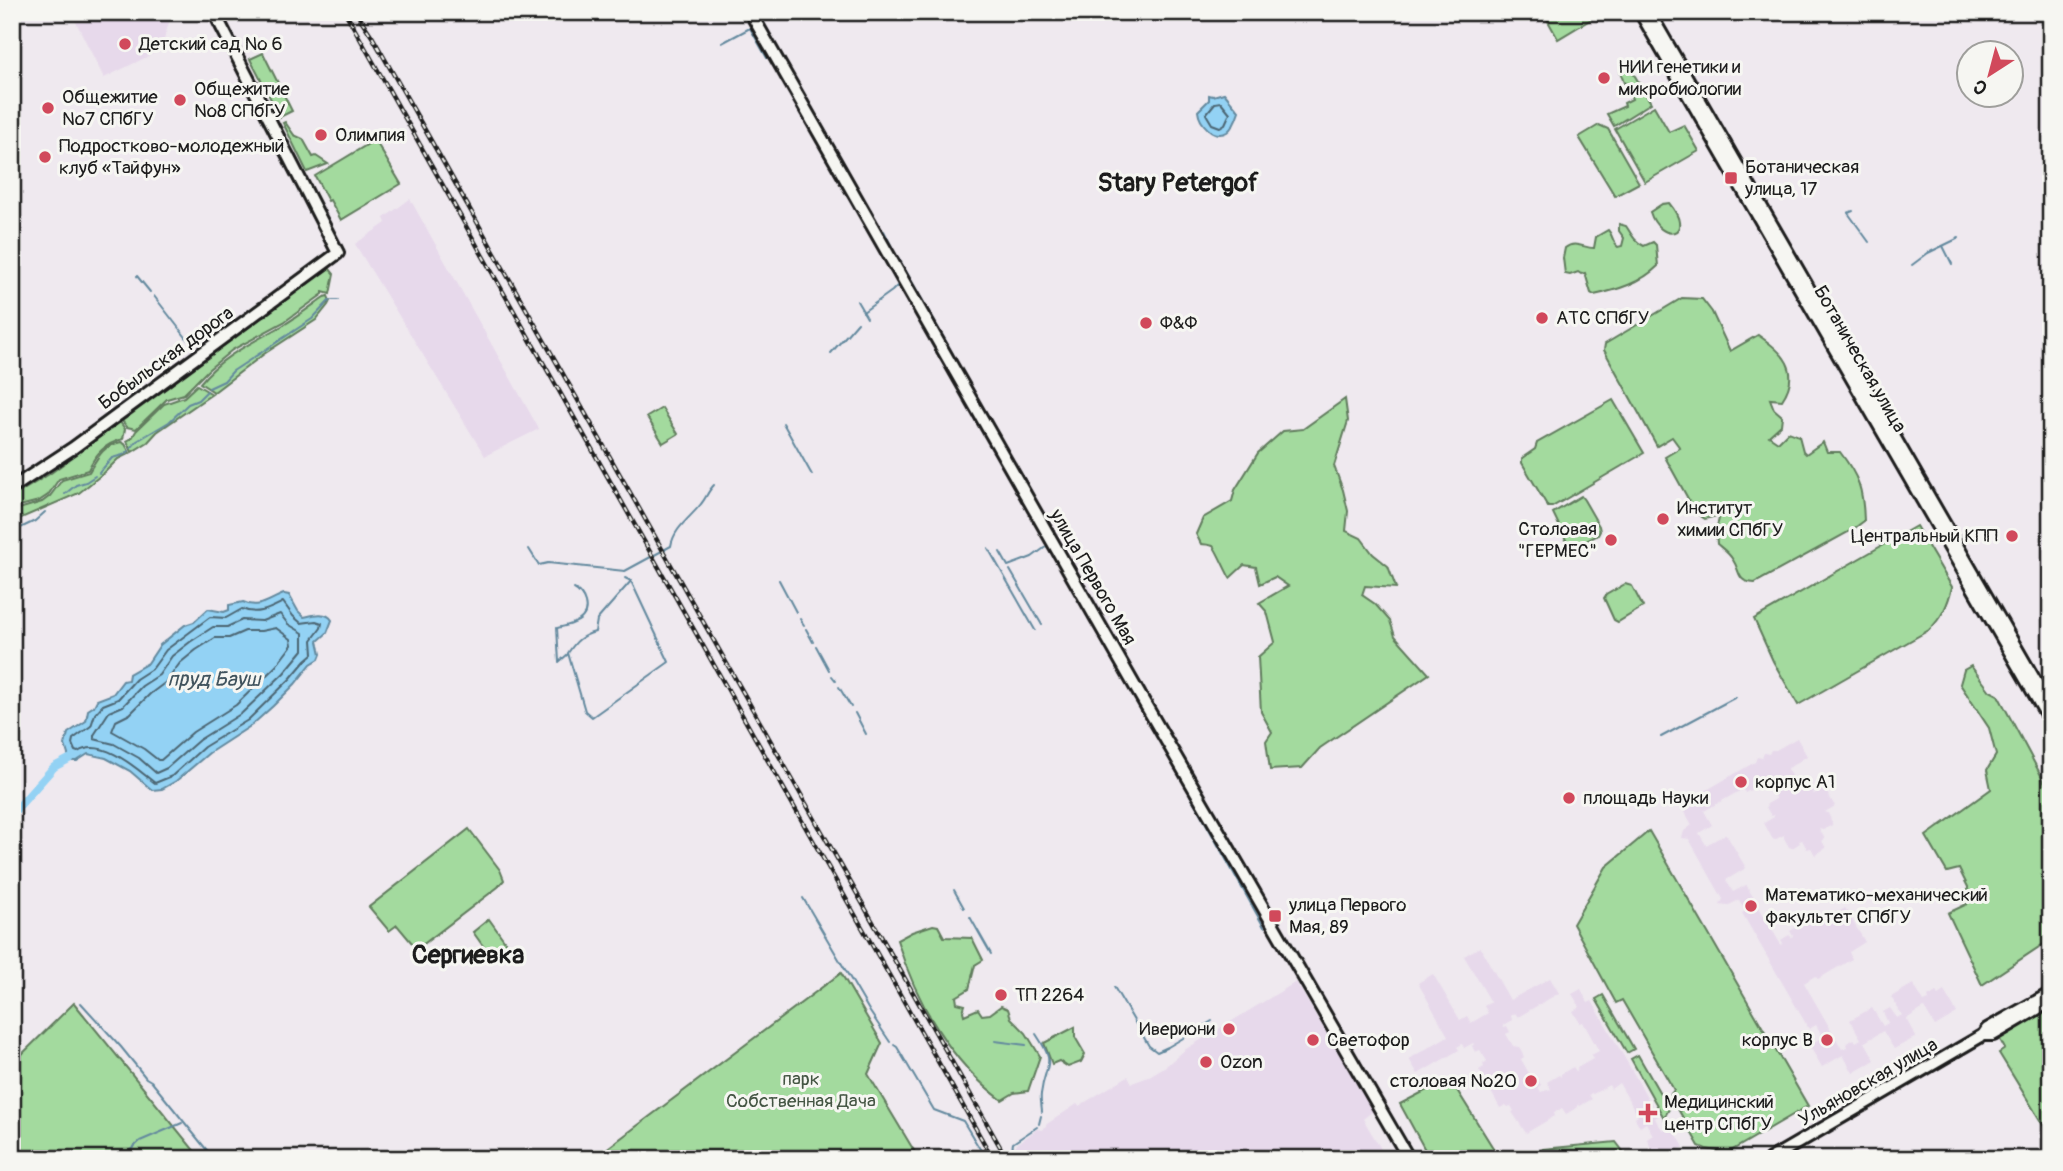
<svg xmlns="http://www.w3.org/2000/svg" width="2063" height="1171" viewBox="0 0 2063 1171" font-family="Pangolin,sans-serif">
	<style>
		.built { fill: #e7d9eb }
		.green { fill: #a3da9e; stroke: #607b5d; stroke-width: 2 }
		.water { fill: #93d2f4; stroke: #63899e; stroke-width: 2 }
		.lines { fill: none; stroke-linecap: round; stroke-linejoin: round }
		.shore { stroke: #4c6572; stroke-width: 2 }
		.stream { stroke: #63899e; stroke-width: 2 }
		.canal { stroke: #93d2f4; stroke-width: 8 }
		.minor-casing { stroke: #1c1c1c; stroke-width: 16 }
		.minor { stroke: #f6f6f2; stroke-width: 10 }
		.rail-casing { stroke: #1c1c1c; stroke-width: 4.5 }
		.rail { stroke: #f6f6f2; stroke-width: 2; stroke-dasharray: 5; stroke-linecap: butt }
		.poi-dot { fill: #d1495b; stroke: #f6f6f2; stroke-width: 2.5 }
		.labels { text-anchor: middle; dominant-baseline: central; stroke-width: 6; stroke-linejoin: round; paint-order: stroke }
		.poi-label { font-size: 19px; fill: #1c1c1c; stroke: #f6f6f2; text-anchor: start }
		.street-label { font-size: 19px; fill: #1c1c1c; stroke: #f6f6f2 }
		.park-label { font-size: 19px; fill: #445543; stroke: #f6f6f2 }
		.water-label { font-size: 21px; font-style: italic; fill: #40535d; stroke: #f6f6f2 }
		.district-label { font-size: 26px; font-weight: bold; fill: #1c1c1c; stroke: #f6f6f2 }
	</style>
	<rect width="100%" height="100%" fill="#efe9ef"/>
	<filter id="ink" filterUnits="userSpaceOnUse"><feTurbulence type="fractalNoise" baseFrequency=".0143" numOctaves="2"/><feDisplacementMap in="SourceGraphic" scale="14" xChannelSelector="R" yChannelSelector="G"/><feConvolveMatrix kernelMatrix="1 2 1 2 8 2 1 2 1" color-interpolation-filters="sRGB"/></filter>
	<g filter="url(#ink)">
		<g class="built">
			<path d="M71,12h101l-11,38 -57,28z"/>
			<path d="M410,199l129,230 -54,27 -130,-212 31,-21 -2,-5z"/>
			<path d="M1797,738l10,18 -20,13 10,17 9,-5 3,1 5,12 10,-6 11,18 -10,6 3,1 4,9v3l-9,5 -4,-1 6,10 -3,2 4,7 -11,7 -4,-7 -4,1 -5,-9 -3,1 1,2 -8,5 -3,-1 -5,-9v-3l-10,5 -2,-2 -8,-15 10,-6 -1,-2 -2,1 -5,-9 1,-3 9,-5 -11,-18 -20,12 -2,-4 -39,22 8,14 -13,8 7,12 20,-11 20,34 -20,12 7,12 13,-7 35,60 2,-2 -2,-3 8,-5 2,2 2,-1 -3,-5 29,-17 6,-3 4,7 16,-10 20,34 -16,10 3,7 -34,20 -3,-3 -11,7 38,66 5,-2 -1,-3 8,-5 2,3 5,-3 -11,-19 22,-12 11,18 5,-3 -5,-11 7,-4 7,10 5,-3 -11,-18 22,-13 11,18 5,-2 -1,-3 8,-5 2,3 6,-4 13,22 -22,13 -11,-18 -18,11 10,18 -22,12 -11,-18 -18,11 10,18 -22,13 -10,-18 -21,12 -13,-22 14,-8 -7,-12 -7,4 -67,-116 4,-2 -7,-11 -12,6 -7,-1 3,-6 -34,-60 -7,-1 2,-7 8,-6 -11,-20 74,-43 2,-5 5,1 2,-5 5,1 2,-4h5z"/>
			<path d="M1480,947l30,53 40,-22 9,15 -41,24 -3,-4 -4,3 1,4 -9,5 1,2 3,-1 3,6 -4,2 7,12 6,1 5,10 -3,2 10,18 4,-2 6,10 -3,2 3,5 10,-3 -4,-7 12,-7 2,2v-3l12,-7 3,4 2,-1 -1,-2 16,-9 -2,-4 8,-4 -16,-29 -3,1 -7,-12 7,-4 -8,-13 9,-5 7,14 4,-2 66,115 -3,2 3,6 5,6 8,-5 13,22 -21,12 -6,-6 -3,2 -7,-16 6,-4 -7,-12 -6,4 -5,-9 3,-2 -19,-33 -8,6 -2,-4 -16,9 -2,-1 -2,2 3,4 -12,7 -2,-3v4l-12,7 -4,-6 -8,5 1,3 -29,17 -14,-21 2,-1 -3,-5 -3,1 -2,-2 -6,3 -21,-38 5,-3 -1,-3 4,-3 -7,-11 -5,2 -3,-6 2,-2 -1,-1 -9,5 -2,-4 -5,3 2,3 -41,24 -9,-15 39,-23 -30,-53 15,-9 27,46 7,-4 4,7 17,-10 -4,-7 7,-4 -27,-46z"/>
			<path d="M1296,982l77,129 -10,8 24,40h-368l-6,-10 3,-4 21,-16 6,1 4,-6 30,-20 2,2 49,-30 4,7 14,-5 20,-12 20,-17z"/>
		</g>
		<g class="green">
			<path d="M1543,12h60l-45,27z"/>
			<path d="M263,53l29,58 -12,6 -30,-58z"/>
			<path d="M1629,66l22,37 -37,23 -7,-12 18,-8 -1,-3 8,-4 -6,-16h-2l-4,-12z"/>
			<path d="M1654,106l15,26 15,-7 15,26 -54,31 -30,-53z"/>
			<path d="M285,122l9,13 9,4 10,18 3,-1 12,8 -21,8 -24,-49z"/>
			<path d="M1599,125l9,4 31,54 -24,13 -36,-59z"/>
			<path d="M375,140l26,44 -60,36 -11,-20 -2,1 -13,-25z"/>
			<path d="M1669,203c28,34 -9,41 -19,9l12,-8z"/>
			<path d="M1619,224l7,2c6,9 8,15 18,20l9,-4 3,3 2,21c-17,17 -41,24 -64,29l-3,-2 -6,-20 -4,1 -3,-2 -8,3 -5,-1 -2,-16 2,-10c10,-8 18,0 29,0l2,-11 12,-7c5,5 4,12 10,17l4,-1 2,-8 -5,-7z"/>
			<path d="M329,268l5,6 -4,20 -7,-2v2l-39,28 -52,28 -23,19 -25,25 -17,5 -31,30 -9,-2 -5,-6z"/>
			<path d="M328,296l2,5 -2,4 -12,15 -52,34 -50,38 -14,-9c23,-28 52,-40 82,-57 15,-9 28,-19 42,-29z"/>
			<path d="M1682,298l20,1 10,13 18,39 28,-16c25,17 44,35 24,65l-12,-1 4,10 8,7 -1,9 -12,11 9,6 10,-10 11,4 4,15 3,3 17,-12 4,10h13c19,25 23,37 24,69l-12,9 -97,53c-19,-1 -14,-11 -22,-23 -4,-7 -10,-11 -16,-16l-1,-14 4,-15 -15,4 -9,-6 -31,-56 15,-9 -8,-11 -15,9 -53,-96 1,-6z"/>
			<path d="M197,385l15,9 -55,38 -9,10 -16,10 -5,-11 5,-3 4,-7 28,-27 20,-7z"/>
			<path d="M1345,399l3,22 -14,45 9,24 5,21 -2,20 15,7 12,16 15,12 8,22 -31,-2 -3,9 13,9 15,17 5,15 34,38 -109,74 -18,20 -32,2 -4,-29 6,-9 -11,-20 -3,-55 17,-15 -8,-30 -8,-9 29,-17 -13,-9 -15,7 -4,-17 -12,-2 -14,13c-4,-6 -14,-30 -17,-32 -2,-1 -10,-2 -12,-2l-5,-10 7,-16 29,-17 3,-11 23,-37 25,-22 20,-2z"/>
			<path d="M1613,400l31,53 -92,54h-4l-26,-44v-5l13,-9 2,-6z"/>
			<path d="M662,408l16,26 -15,9 -16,-26z"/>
			<path d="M120,422l5,7 -2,10c-18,5 -27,14 -35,31l-29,9 -11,16 -9,6 -27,7v-11l39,-24z"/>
			<path d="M121,442l4,2 5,9 -12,6 -13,13 -26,21 -67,29v-11l30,-9 8,-6 12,-16 27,-8c9,-15 13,-26 32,-30z"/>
			<path d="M1581,496l3,4 15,26 1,5 -2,4 -25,13 -6,-6 -14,-29z"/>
			<path d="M1916,526l36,61c-4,18 -10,30 -23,43l-131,75 -25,-44 -19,-42z"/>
			<path d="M1625,584l7,2 11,21 -25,15 -4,-2 -10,-22 2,-3z"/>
			<path d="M1971,666l19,25 8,4 53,99v145l-69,46 -34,-72 19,-9 1,-17 -9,-18 -12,3 -21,-36 65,-47 -4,-19 9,-15 -7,-27 -29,-44 4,-14z"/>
			<path d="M469,829l31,41 4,10 -6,7 -81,62 -20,-24 -8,6 -20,-24z"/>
			<path d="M1649,831l159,275 -79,46h-6l-17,-3 -7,-3 -29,-51 4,-5 -52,-90 -6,3 -43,-79 33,-57z"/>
			<path d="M489,919l20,28 -16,13 -20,-28z"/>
			<path d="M933,925l5,1 6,11 28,1 11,22 -8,5 -6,24 -13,8 1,6 8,2 -2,6 1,4 14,-6 4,6 8,-1 11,-8 7,3 3,9 15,15 14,23 -12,35 -14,2 -12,7c-52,-38 -86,-99 -105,-160l15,-8z"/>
			<path d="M841,973l41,70 -14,31 51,85h-326z"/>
			<path d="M1603,995l31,54 -7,4 -31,-54z"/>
			<path d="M74,1003l127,156h-189v-95z"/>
			<path d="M2051,1007v131l-52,-85 6,-4 -7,-13z"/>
			<path d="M1075,1027v10l10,17 -4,8 -13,5 -9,-6 -7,3 -8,-21z"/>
			<path d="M1638,1055l31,54 -5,9 -33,-59z"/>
			<path d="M1446,1080l9,7 45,72h-70l-30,-55z"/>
			<path d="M1616,1142l13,17h-100l14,-10z"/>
		</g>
		<g class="water">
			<path d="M1224,93l15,18c-2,6 -6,17 -12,21 -14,8 -28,-10 -29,-21l11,-11v-5l4,1z"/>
			<path d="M284,594l5,1 9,16 6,6c9,-2 22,-6 28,3l-5,13 -9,8 3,13 -2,5 -8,5 -16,20 -22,22 -21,19 -43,28 -33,28 -14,8 -10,1 -22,-19 -24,-13 -18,-4 -11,7h-7l-5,-16 3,-12 18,-12 2,-11 6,-4 3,-6 16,-6 10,-13 5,-1 1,-6 19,-11 12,-18 25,-20 9,-3 14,-13 16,3 5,-2v-5l14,-3c16,8 26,-3 41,-8z"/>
		</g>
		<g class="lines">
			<g class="shore">
				<path d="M1221,102l9,11 -5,11 -5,3 -8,-3 -6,-10 9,-11z"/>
				<path d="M283,602l10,14 8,7 15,-2 6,2 -1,5 -9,12 1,14 -7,6 -16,19 -42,41 -44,27 -32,29 -17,7c-18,-14 -52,-46 -77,-31l-3,-1 -3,-7 1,-5 18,-13 4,-12 8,-9 15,-6 18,-20 17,-11 13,-18 44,-33 16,1 16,-9c15,7 27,0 41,-7z"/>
				<path d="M280,614l8,10 15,9v17l-19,23 -22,21 -20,19 -43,27 -32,28 -11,5 -17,-15 -25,-14 -20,-5v-4l15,-23 14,-6 19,-20 17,-11 13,-19 18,-14 23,-15h14l15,-7 20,1z"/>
				<path d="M276,628l15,11 1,6 -16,21 -40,39 -43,27 -32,28h-3l-14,-11 -32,-18 4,-10 14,-7 20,-20 16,-12 14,-19 16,-13 19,-12h14l16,-7h16z"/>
			</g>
			<g class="stream">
				<path d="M1912,12l6,2 5,-2"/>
				<path d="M722,43l28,-15 17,30"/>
				<path d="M1853,211l-5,2 21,29"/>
				<path d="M884,231l8,16"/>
				<path d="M1943,246l9,18"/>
				<path d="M898,257l55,97"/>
				<path d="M1912,265l16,-12 31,-15"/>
				<path d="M137,276l13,16"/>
				<path d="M154,296l34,44"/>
				<path d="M332,300h6"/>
				<path d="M857,301l10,17"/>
				<path d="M863,312l29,-21 7,-7"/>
				<path d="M831,353l27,-31"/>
				<path d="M209,388l15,-7 9,-10 79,-52 18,-19"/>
				<path d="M783,423l29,52"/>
				<path d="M131,448l6,-7 32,-19 19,-18 10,-4 9,-9"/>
				<path d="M99,473l13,-15 11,-3 6,-4"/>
				<path d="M65,494l11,-9 10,-3 9,-6"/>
				<path d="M12,532l23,-11 10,-9"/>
				<path d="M988,548l47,82"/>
				<path d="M529,549l10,16 9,-2 77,8 46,-25c3,-18 19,-28 30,-42 5,-6 7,-13 13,-19"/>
				<path d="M1000,552l8,14 24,-9 15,-11"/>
				<path d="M1010,570l32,55"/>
				<path d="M625,578l6,3 -34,39 -2,12c-14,4 -19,9 -27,21l17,58 7,6 77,-55 -38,-81"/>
				<path d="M779,580l17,32"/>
				<path d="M800,619l4,6"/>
				<path d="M806,629l7,13"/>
				<path d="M816,646l13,24"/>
				<path d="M568,654l-9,8 -2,-34c13,-3 33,-7 28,-25 -2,-7 -5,-11 -11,-14"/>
				<path d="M832,676l4,5"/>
				<path d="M839,687l12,20"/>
				<path d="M855,713l11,21"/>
				<path d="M1661,737l75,-40"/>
				<path d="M1190,795l74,132"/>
				<path d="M954,890l10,18"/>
				<path d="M803,898l67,114 20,30"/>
				<path d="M970,917l21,37"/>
				<path d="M1114,987l35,59 8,6 11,-5 44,-26"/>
				<path d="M81,1003l40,44 25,31 5,3 63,78"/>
				<path d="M1036,1034c22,33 9,27 5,60 -1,6 1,12 1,18"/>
				<path d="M995,1041l31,4"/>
				<path d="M894,1045l3,2 37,63 29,11 23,38"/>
				<path d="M1039,1124l2,-8"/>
				<path d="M121,1159l19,-18 42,-18"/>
				<path d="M1016,1159l-4,-9 1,-7 24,-16"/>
			</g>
			<path class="canal" d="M12,814l42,-47 15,-8"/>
			<g class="minor-casing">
				<g id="minor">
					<path d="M750,12l387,678 272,469"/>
					<path d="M1640,12l411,711"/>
					<path d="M1649,12l402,696"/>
					<path d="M12,488l61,-40 265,-195 -124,-241"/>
					<path d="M1983,1035h10l58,-34"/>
					<path d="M1770,1159l213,-124 4,-6 64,-36"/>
				</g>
			</g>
			<use href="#minor" class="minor"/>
			<g class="rail-casing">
				<g id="rail">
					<path d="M345,12l648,1147"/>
					<path d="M356,12l17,26 634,1121"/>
				</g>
			</g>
			<use href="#rail" class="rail"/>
		</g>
	</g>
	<g class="poi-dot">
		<circle cx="125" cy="44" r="7"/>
		<circle cx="1604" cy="78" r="7"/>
		<circle cx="180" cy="100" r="7"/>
		<circle cx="48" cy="108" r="7"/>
		<circle cx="321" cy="135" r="7"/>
		<circle cx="45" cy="157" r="7"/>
		<rect x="1724" y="171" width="14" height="14" rx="3.5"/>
		<circle cx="1542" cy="318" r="7"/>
		<circle cx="1146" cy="323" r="7"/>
		<circle cx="1663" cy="519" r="7"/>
		<circle cx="2012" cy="536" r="7"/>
		<circle cx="1611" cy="540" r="7"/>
		<circle cx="1741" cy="782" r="7"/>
		<circle cx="1569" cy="798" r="7"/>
		<circle cx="1751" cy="906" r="7"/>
		<rect x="1268" y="909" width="14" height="14" rx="3.5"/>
		<circle cx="1001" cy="995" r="7"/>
		<circle cx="1229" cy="1029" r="7"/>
		<circle cx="1313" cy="1040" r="7"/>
		<circle cx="1827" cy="1040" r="7"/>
		<circle cx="1206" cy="1062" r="7"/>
		<circle cx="1531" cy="1081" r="7"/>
		<path d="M1644.5 1102.5h7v7h7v7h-7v7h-7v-7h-7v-7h7z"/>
	</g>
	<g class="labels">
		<g class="poi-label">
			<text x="139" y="44">Детский сад № 6</text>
			<text x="1618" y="67">НИИ генетики и<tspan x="1618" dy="22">микробиологии</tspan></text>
			<text x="194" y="89">Общежитие<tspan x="194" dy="22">№8 СПбГУ</tspan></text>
			<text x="62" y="97">Общежитие<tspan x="62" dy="22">№7 СПбГУ</tspan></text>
			<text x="335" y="135">Олимпия</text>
			<text x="59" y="146">Подростково-молодежный<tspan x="59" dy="22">клуб «Тайфун»</tspan></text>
			<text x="1745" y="167">Ботаническая<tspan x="1745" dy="22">улица, 17</tspan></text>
			<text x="1556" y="318">АТС СПбГУ</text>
			<text x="1160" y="323">Ф&amp;Ф</text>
			<text x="1677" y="508">Институт<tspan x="1677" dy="22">химии СПбГУ</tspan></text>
			<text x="1597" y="529" text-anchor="end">Столовая<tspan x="1597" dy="22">"ГЕРМЕС"</tspan></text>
			<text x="1998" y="536" text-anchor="end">Центральный КПП</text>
			<text x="1755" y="782">корпус А1</text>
			<text x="1583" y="798">площадь Науки</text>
			<text x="1765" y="895">Математико-механический<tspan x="1765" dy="22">факультет СПбГУ</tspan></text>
			<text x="1289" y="905">улица Первого<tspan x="1289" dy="22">Мая, 89</tspan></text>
			<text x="1015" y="995">ТП 2264</text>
			<text x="1215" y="1029" text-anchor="end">Ивериони</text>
			<text x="1327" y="1040">Светофор</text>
			<text x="1813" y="1040" text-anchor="end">корпус В</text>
			<text x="1220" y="1062">Ozon</text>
			<text x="1517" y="1081" text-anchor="end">столовая №20</text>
			<text x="1664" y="1102">Медицинский<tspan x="1664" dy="22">центр СПбГУ</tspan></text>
		</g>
		<g class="street-label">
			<text transform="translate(166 358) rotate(-36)">Бобыльская дорога</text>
			<text transform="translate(1860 359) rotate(60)">Ботаническая улица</text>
			<text transform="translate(1093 577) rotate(60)">улица Первого Мая</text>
			<text transform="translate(1868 1082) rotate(-30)">Ульяновская улица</text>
		</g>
		<g class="park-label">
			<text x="801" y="1079">парк<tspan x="801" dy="22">Собственная Дача</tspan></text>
		</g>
		<g class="water-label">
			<text x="214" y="679">пруд Бауш</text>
		</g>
		<g class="district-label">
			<text x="1178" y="183">Stary Petergof</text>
			<text x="468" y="955">Сергиевка</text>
		</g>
	</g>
	<rect width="2063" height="1171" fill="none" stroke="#f6f6f2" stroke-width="42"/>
	<rect x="21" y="21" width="2021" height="1129" fill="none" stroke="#1c1c1c" stroke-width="2.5" filter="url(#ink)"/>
	<g transform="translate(1990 74) rotate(216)"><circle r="33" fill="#f6f6f2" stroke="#9f9f9c" stroke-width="2"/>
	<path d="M0-5L12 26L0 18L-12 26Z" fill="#d1495b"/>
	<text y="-10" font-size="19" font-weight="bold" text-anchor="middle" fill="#1c1c1c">С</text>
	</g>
</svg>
